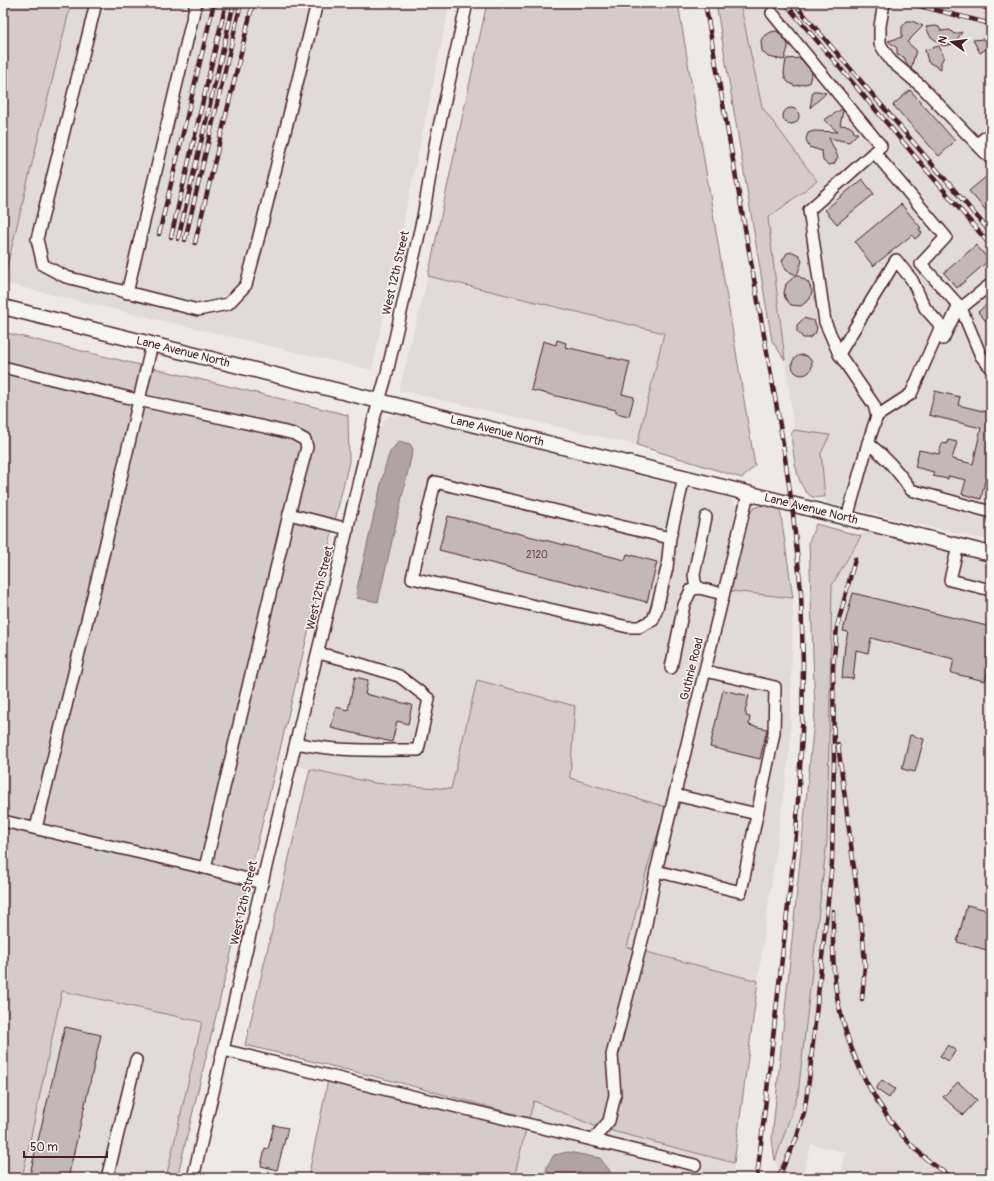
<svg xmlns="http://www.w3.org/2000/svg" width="994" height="1181" viewBox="0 0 994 1181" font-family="Pangolin,sans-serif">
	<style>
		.built { fill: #e0dad8 }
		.green { fill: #d4cbca; stroke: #8f757a }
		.water { fill: #b1a2a3; stroke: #886e73 }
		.building { fill: #c4b7b7; stroke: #4a1f2b }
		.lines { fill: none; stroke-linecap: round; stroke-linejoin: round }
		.minor-casing { stroke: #4a1f2b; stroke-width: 14 }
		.major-casing { stroke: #4a1f2b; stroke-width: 17 }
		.minor { stroke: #f6f6f2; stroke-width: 11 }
		.major { stroke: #f6f6f2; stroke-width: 14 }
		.rail-casing { stroke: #4a1f2b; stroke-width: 4.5 }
		.rail { stroke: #f6f6f2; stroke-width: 3; stroke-dasharray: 9; stroke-linecap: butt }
		.labels { text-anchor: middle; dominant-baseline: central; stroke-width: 3; stroke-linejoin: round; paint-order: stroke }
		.number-label { font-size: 10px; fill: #68454e }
		.street-label { font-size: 12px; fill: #4a1f2b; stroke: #f6f6f2 }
	</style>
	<rect width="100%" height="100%" fill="#ece9e6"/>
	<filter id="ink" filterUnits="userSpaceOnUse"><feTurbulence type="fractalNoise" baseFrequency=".025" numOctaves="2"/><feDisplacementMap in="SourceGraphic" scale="8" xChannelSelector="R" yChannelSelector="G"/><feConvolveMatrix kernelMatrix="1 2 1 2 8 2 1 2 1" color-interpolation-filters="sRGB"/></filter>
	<g filter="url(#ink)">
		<g class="built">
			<path d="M71,3h379l-78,367 -369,-87z"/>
			<path d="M740,3h251v538l-165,-38 -5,-50 8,-18 -35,-5 -26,-212 49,-37 -55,-74z"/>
			<path d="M428,276l236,57 -27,112 -238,-55z"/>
			<path d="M400,415l332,84 6,10 -72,298 -96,-29 -93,-98 -26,109 -77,-6 -77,-17 82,-335 5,-10 6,-5z"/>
			<path d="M864,531l127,30v617h-151l6,-26 -35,-8 -9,33 -20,1 -7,-17 23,-67 29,-254 5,-255z"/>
			<path d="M731,591l62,7 -3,149 -32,234 -131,-34 21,-82 16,-6z"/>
			<path d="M62,990l140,32 -36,156h-144z"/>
			<path d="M534,1100l63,27 137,36 -1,15h-124l1,-7 -63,-5 -2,12h-31z"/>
		</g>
		<g class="green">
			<path d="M3,3h68l-68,280z"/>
			<path d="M487,3h191l77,463 -13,12 -105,-33 27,-112 -236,-57z"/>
			<path d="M716,3h24l22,104 55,74 -49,37 17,142 -13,-19z"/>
			<path d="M3,332l345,83 1,47 -172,716h-11l36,-156 -140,-31 -40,187h-19z"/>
			<path d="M794,430l36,5 -9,18 4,44c-4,0 -9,1 -12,0 -17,-6 -20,-47 -22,-63z"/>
			<path d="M763,505l17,4 13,89 -62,-7 16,-74 7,-9z"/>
			<path d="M816,524l45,12 -29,49 -5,255 -29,254 -23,67 -3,-22 43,-428 -6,-169z"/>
			<path d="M477,680l98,26 -5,72 96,29 -18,58 -21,82 131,34 -24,182 -137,-36 -63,-26 -5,17 -128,-35 -156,-38 65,-276 64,14 77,6z"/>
			<path d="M328,1080l198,49 -12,49h-206z"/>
		</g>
		<g class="water">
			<path d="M399,441l11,3 3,5 -35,153 -21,-4 -1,-5 29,-126 5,-15z"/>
			<path d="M568,1152l32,6 10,13 -1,7h-64l2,-12 7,-11z"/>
		</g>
		<g class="building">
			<path d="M907,21h5l11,5 -16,16 9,8 -5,19 -3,-3 -4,-9 -7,-2v-7l-9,-7 14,-4v-10z"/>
			<path d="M935,26l4,1 2,4 9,-1 4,4 8,-2 -8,12 -11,2 -13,-10 -4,-9z"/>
			<path d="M776,31l2,1 10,12v4l-4,12 -16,-3 -6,-6 -1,-10 2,-4 8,-5z"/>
			<path d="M983,39l5,3v4l-2,3 -6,4 -7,-13z"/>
			<path d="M939,46l5,11 -3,5v7l-13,-7 -3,-12z"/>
			<path d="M800,58l12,14 -1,3 -2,8 -14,3 -7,-4 -3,-4 -1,-5 2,-14z"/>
			<path d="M910,90l45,51 -16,15 -46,-51z"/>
			<path d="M813,91h5l8,2 -16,15z"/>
			<circle cx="791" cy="116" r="8"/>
			<path d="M842,109l1,2 -3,14 9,1 4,3 1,4h4l-9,9 -20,-4 9,19 -4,7 -5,1 -6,-4 -1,-10 -13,-4 -3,-8 2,-6 6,-2 24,1 -14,-12z"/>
			<path d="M987,176l4,5v35l-22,-25z"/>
			<path d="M862,179l12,15 -37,30 -12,-14z"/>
			<path d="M901,204l20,24 -2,1 3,4 -7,6 -3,-4 -39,31 -18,-24z"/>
			<path d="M976,245l13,15 -32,28 -13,-15z"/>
			<path d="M793,252l6,3 3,6 -5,14 11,7 4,9 -2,8 -9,7 -10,-1 -6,-7 -1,-5 2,-9 10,-9 -10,-5 -4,-9 5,-8z"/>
			<path d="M991,301v26l-13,-15z"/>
			<path d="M804,318l10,3 3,7 -2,6 -6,4h-6l-6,-7v-6z"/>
			<path d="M557,340l9,3 -1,4 65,15 -8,32 12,3 -5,19 -13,-3v-3l-85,-20 12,-49 13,4z"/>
			<circle cx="802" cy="365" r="10"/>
			<path d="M935,391l25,6 -2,8 33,8v68l-6,-1 -4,19 -19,-5 4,-14 -18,-4v3l-15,-3 1,-4 -19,-5 4,-17 20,4 3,-11 5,1 1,-4 9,2 -5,17 21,5 8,-36 -52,-13z"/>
			<path d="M448,516l177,44 2,-6 30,8 -10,40 -208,-52z"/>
			<path d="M853,593l138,34v31l-6,23 -34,-8 3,-14 -83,-21 -3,15 -12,-3 -3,29 -11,-1 3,-33 3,-13 -5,-1z"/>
			<path d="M355,677l13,3 -3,14 47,11 -4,19 -11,-3 -5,21 -61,-14 5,-21 12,3z"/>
			<path d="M723,690l26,6 -4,16h1v4l4,1 -1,8 18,4 -7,30 -50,-12z"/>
			<path d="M910,735l14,4 -9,33 -13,-3z"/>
			<path d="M967,905l24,6v40l-34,-9z"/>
			<path d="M65,1027l36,8 -33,143h-39z"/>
			<path d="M948,1045l8,5 -7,11 -9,-5z"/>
			<path d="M882,1080l13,9 -6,9 -13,-9z"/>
			<path d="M958,1082l19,18 -14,15 -20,-18z"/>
			<path d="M274,1125l14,3 -11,42 -16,-4 4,-18 3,1z"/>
		</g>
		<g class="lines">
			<g class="minor-casing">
				<g id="minor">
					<path d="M96,3l-59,236 6,26 23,12 132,33 30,-6 18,-19 9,-33 62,-249"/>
					<path d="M884,3l-4,23v18l11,17 30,25 70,73"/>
					<path d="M986,3l5,1"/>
					<path d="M772,13l109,133 -72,64 16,112 14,32"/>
					<path d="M977,144l14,-11"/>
					<path d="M874,152l72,85 -25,27 40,44 30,-24"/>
					<path d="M127,293l69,-290"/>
					<path d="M961,308l20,48 10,12"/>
					<path d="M943,339l16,-34"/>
					<path d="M3,367l135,33 127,27 29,7 11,6 2,7 -18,67 -84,354"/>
					<path d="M868,443c17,13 31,29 43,47l80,22"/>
					<path d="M289,514l59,15"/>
					<path d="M706,517l-12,57 1,9 4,5 24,6"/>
					<path d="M847,518l21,-75 9,-27 -3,-11 -35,-51 57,-94 16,20 13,28 16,18 -30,68 -34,22"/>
					<path d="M670,538l-235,-56 -23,96 216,49h11l14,-7 4,-12 10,-40 3,-30 14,-60"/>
					<path d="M958,546l-8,34 41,10"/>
					<path d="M671,668l13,-63 7,-15 8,-2"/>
					<path d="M705,671l70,16 -1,46 -33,159 -85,-21c31,-126 61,-252 92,-377"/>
					<path d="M296,743c40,9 81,7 122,7l11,-51 -30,-23 -45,-14 -36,-9"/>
					<path d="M675,795l82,19"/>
					<path d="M3,821l202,47 57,15"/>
					<path d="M36,828l68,-277 48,-207"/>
					<path d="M223,1050l472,115"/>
					<path d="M593,1140l16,-19 6,-26 -3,-40 33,-126 11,-58"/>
					<path d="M107,1178l29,-118"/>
					<path d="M193,1178l69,-295 111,-461 13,-45 37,-160 13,-77 31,-137"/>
				</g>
			</g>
			<g class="major-casing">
				<path id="major" d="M3,307l988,247"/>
			</g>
			<use href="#minor" class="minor"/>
			<use href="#major" class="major"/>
			<g class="rail-casing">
				<g id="rail">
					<path d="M705,3l76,428 11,74 9,86 2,73 -1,69 -6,102 -39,343"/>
					<path d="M785,3l206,243"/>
					<path d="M794,3l197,230"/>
					<path d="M908,3l83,21"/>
					<path d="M159,234l55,-231"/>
					<path d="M171,237l55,-234"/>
					<path d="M178,239l56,-236"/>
					<path d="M185,240l56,-237"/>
					<path d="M195,243l58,-240"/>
					<path d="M838,744l25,194 2,27 -3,34"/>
					<path d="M833,911c0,30 -1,61 5,91 15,69 53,139 115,176"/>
					<path d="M778,1178l19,-41 7,-24 5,-33 23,-217 2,-103 -1,-94 4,-39 18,-68"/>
				</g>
			</g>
			<use href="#rail" class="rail"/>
		</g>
	</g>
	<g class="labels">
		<g class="number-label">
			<text x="537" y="555">2120</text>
		</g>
		<g class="street-label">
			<text transform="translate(396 273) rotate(-77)">West 12th Street</text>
			<text transform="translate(183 352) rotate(14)">Lane Avenue North</text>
			<text transform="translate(497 431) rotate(14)">Lane Avenue North</text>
			<text transform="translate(811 509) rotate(14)">Lane Avenue North</text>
			<text transform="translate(320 588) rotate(-77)">West 12th Street</text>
			<text transform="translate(692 669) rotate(-76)">Guthrie Road</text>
			<text transform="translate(244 903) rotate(-77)">West 12th Street</text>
		</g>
	</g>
	<rect width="994" height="1181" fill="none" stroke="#f6f6f2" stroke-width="16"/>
	<rect x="8" y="8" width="978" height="1165" fill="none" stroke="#4a1f2b" stroke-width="1.5" filter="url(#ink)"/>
	<g transform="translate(952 42) rotate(284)" stroke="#f6f6f2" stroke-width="3" paint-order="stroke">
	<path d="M0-3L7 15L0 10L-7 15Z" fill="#4a1f2b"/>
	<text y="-6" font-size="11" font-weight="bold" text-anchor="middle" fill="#4a1f2b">N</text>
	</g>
	<path d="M24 1151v6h83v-6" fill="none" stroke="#4a1f2b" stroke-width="2"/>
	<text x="30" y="1151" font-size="12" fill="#4a1f2b" stroke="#f6f6f2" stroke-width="3" paint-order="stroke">50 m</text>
</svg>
